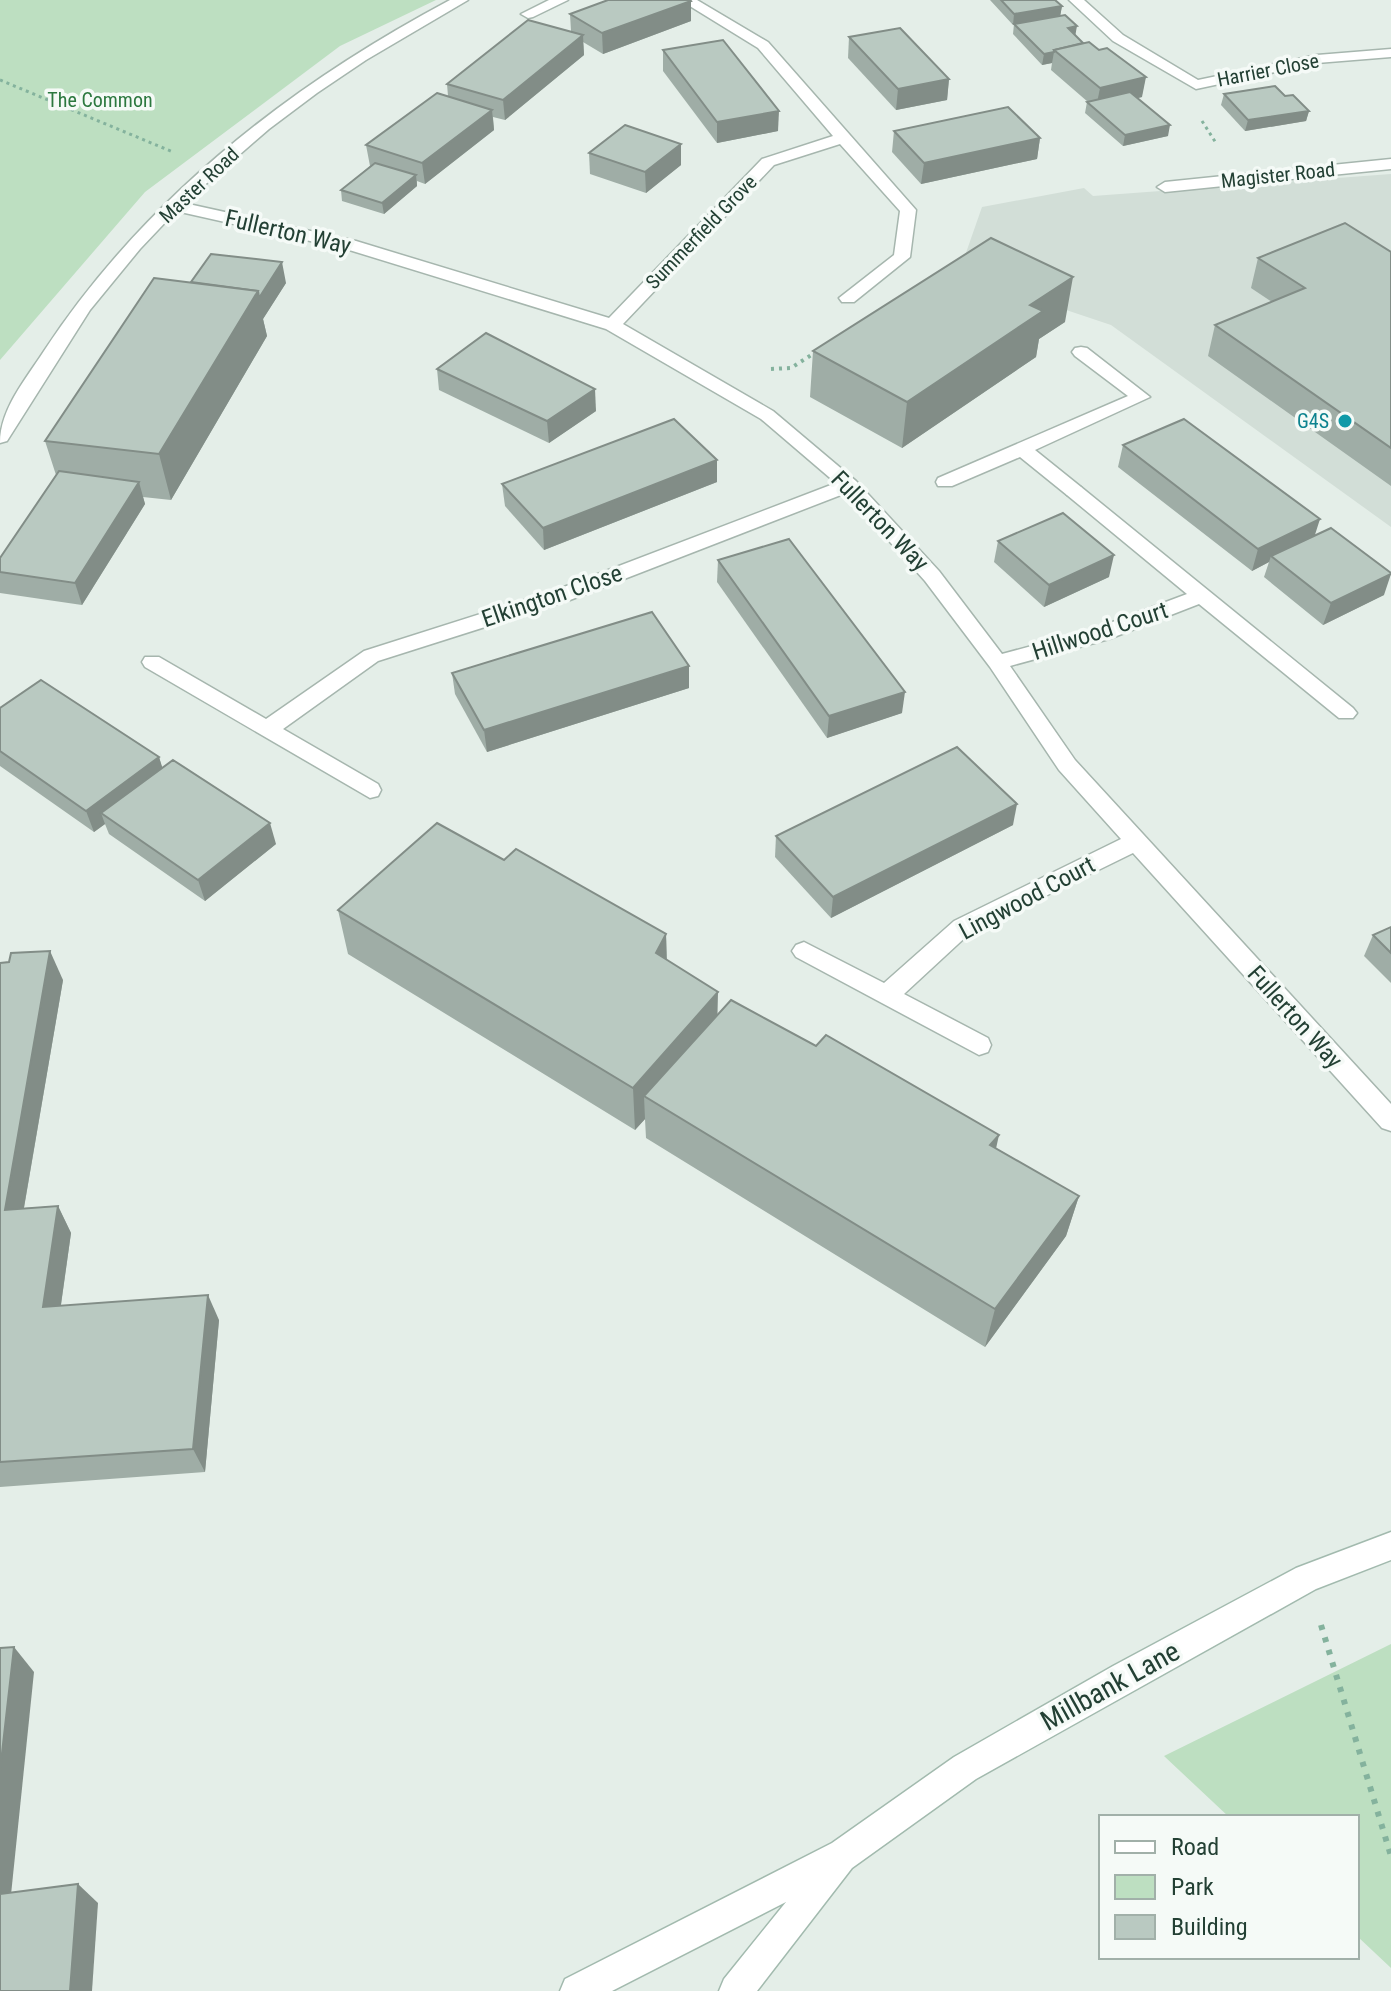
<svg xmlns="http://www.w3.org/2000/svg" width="1391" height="1991" viewBox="0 0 1391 1991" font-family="'Roboto Condensed',sans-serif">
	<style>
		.built { fill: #d2ded7 }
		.green { fill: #bddfc1 }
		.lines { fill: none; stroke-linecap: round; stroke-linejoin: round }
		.lane-casing { stroke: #a6b6ae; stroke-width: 3 }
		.street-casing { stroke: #a6b6ae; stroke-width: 3 }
		.secondary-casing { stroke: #a2baae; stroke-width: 3 }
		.path-far2 { stroke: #84b29d; stroke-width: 3; stroke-dasharray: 3 4; stroke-linecap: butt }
		.path-far1 { stroke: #84b29d; stroke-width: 4; stroke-dasharray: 3 5; stroke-linecap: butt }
		.path { stroke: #84b29d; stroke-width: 6; stroke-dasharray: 5 8; stroke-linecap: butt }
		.lane { fill: #fff; fill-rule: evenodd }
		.street { fill: #fff; fill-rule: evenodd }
		.secondary { fill: #fff; fill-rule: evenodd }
		.wall { fill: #9fada6 }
		.shaded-wall { fill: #828d87 }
		.building { fill: #b9c9c1; stroke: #828d87; stroke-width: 2 }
		.culture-dot { fill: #0f9aa8; stroke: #f5faf7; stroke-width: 3 }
		.labels { text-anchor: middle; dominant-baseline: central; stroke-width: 7; stroke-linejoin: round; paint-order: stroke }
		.far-street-label { font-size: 20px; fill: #234034; stroke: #f5faf7 }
		.far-park-label { font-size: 20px; fill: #2c783f; stroke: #f5faf7 }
		.far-culture-label { font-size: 20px; fill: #0d838f; stroke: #f5faf7; text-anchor: end }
		.street-label { font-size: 24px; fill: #234034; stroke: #f5faf7 }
		.near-street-label { font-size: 28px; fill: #234034; stroke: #f5faf7 }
	</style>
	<rect width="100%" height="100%" fill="#e4eee8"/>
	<path class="built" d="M1391,174v353l-280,-202 -126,-42 -25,-13 22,-63 102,-19 9,8z"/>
	<g class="green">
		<path d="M0,0h436l-96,46 -195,146 -145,168z"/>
		<path d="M1391,1644v324l-34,-32v-119h-128l-65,-61z"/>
	</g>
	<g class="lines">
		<g class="lane-casing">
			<g id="lane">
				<path d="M549,0h19l-35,17 -5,1 -7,-4z"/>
				<path d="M1081,347l6,1 63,49 -115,53 46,37 2,4 -2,4h-14l-47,-38 -68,29h-14l-2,-4 2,-4 190,-82 -53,-40 -3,-4 3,-4z"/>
			</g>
		</g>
		<g class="street-casing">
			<g id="street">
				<path d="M450,0h18l-102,60 -49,33 -48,36 -85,74 172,38 253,77 153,-159 71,-23 -75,-88 -78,-48h17l71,42 148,168 -6,47 -56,45h-12l-3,-4 55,-43 6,-44 -60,-67 -66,21 -151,159 150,87 83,70 83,90 63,83 92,-25 93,-35 -120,-99 -2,-4 2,-4h14l272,221 4,5 -4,5h-14l-140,-114 -90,35 -99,27 65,94 316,344v27l-9,-3 -249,-275 -163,80 -66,61 84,44 3,7 -3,7 -9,3 -183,-98 -4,-6 4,-6 8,-3 80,41 70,-62 167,-82 -62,-69 -69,-103 -65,-86 -79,-88 -276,107 -192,61 -95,68 95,55 3,6 -3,6 -8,2 -225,-131 -3,-5 3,-5h14l107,62 98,-68 192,-61 280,-107 -75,-64 -155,-90 -260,-80 -170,-38 -36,38 -50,61 -83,131 -7,2c0,-34 26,-64 44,-92 100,-152 246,-266 406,-351z"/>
				<path d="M1069,0h15l39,35 75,45 119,-25 74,-6v8l-74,6 -121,26 -83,-48z"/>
				<path d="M1391,159v10l-226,23 -8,-5 8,-5z"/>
			</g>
		</g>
		<g class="secondary-casing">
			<path id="secondary" d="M1391,1532v28l-75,29 -340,190 -124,89 -95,123h-38l5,-12 62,-77 -174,89h-52l5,-12 267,-136 122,-86 159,-91 183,-98z"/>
		</g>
		<g class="path-far2">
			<path d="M0,80l173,72"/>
			<path d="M1202,121l14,22"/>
		</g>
		<path class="path-far1" d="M771,369l20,-1 25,-16"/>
		<path class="path" d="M1321,1625l70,231"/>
		<use href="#lane" class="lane"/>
		<use href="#street" class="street"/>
		<use href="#secondary" class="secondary"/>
	</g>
	<g class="wall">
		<path d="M990,0h65l7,6 -2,10 15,19 67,62 -4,1 30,38 -45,10 -38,-33 2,-11h1l-37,-32 1,-7 -10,2 -29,-31 1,-10 -1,1z"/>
		<path d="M570,14l121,7 -88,33 -20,-12 1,13 -79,65 -12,-3 1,13 -69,54 -8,-3v5l-33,28 -42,-13 -1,-11 29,-24 -4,-21 82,-49 -1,-12 124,-53z"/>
		<path d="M849,37l100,42 -2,21 -51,10 -48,-52z"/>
		<path d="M663,50l115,81 -61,12 -54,-72z"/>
		<path d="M1224,94l61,2 24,15 -3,10 -61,10 -24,-26z"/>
		<path d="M894,131l146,7 -3,21 -116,25 -29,-32z"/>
		<path d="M589,153l92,12 -35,28 -56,-19z"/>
		<path d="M1391,252v234l-183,-130 7,-31 57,-23 -21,-14 7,-30z"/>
		<path d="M191,282l95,1 -23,36 4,17 -96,164 -28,-3 2,7 -63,101 -82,-12v-35l56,-83 -11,-34z"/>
		<path d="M1065,322l-26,17 -3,18 -134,91 -92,-51 3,-46z"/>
		<path d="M437,369l159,42 -47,32 -110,-53z"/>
		<path d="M1123,445l191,90 70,60 -61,30 -59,-48 5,-15 -17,9 -134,-104z"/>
		<path d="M717,482l-173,68 -39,-44 -3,-22z"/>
		<path d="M998,541l111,36 -65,30 -50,-45z"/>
		<path d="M718,560l184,153 -75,25 -110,-156z"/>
		<path d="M689,666v22l-202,64 -32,-58 -3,-21z"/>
		<path d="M0,708l159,49 3,11 114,76 -71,57 -96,-67 -4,-10 -11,8 -94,-66z"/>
		<path d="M1013,825l-182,93 -56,-61 1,-21z"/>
		<path d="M504,860l162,74 1,26 51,55 278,133 83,48 -13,40 -81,111 -339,-209 -1,-19 -10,11 -287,-176 -10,-44z"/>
		<path d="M1391,927v56l-27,-27 9,-21z"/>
		<path d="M0,963l63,17 -39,228 34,-2 13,27 -10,72 158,15 -14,152 -205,15z"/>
	</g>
	<g class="shaded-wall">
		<path d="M691,1v20l-88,33 -1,-21z"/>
		<path d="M1062,6l-2,11 -47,8 1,-11z"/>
		<path d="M1077,26l-2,11 -7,-9z"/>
		<path d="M583,35l1,20 -79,65 -2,-20z"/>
		<path d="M1054,52l-2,11 -10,2 2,-11z"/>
		<path d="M1146,77l-4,20 -46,11 4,-20z"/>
		<path d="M949,79l-2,21 -51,10 2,-21z"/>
		<path d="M492,110l2,20 -69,54 -3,-21z"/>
		<path d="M779,111l-1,20 -61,12v-21z"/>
		<path d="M1309,111l-3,10 -61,10 3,-11z"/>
		<path d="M1170,125l-2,11 -45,10 2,-11z"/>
		<path d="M1040,138l-3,21 -116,25 3,-21z"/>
		<path d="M681,144v21l-35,28 -1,-21z"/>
		<path d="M416,175l1,11 -33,28 -2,-11z"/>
		<path d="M282,262l4,21 -23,36 4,17 -96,164 -12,-46 99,-163z"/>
		<path d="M1073,277l-8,45 -26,17 -3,18 -134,91 5,-46 123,-97z"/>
		<path d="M595,389l1,22 -47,32 -2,-22z"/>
		<path d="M717,460v22l-173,68 -1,-22z"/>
		<path d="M139,482l6,22 -63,101 -7,-22z"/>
		<path d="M1320,519l-7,22 -42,15 -2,6 -17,9 6,-22z"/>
		<path d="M1114,555l-5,22 -65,30 5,-22z"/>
		<path d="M1391,574l-7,21 -61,30 8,-22z"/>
		<path d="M689,666v22l-202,64 -3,-22z"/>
		<path d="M905,692l-3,21 -75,25 2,-22z"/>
		<path d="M159,757l7,22 -65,34 4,11 -11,8 -8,-21z"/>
		<path d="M1017,804l-4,21 -182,93 2,-21z"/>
		<path d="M270,823l6,21 -71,57 -7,-21z"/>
		<path d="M666,934l1,44 -11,-25z"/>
		<path d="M50,951l13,29 -44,256 -14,-26z"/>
		<path d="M718,992l-1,43 -73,61 1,23 -10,11 -2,-42z"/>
		<path d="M999,1135l-9,41v-31z"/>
		<path d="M1079,1196l-13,40 -81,111 10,-38z"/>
		<path d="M58,1206l13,27 -14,99 -14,-25z"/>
		<path d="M208,1295l11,25 -14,152 -12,-23z"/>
		<path d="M14,1647l20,25 -25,242 -9,-7v-136z"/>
		<path d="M78,1884l20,19 -6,88h-22z"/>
	</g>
	<g class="building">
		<path d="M608,0h82l1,1 -89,32 -32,-19z"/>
		<path d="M1001,0h54l7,6 -48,8z"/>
		<path d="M1065,15l12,11 -9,2 15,15 -29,7v2l-10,2 -30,-30z"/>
		<path d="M528,20l55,15 -80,65 -56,-16z"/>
		<path d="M900,28l49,51 -51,10 -49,-52z"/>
		<path d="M723,40l56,71 -62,11 -54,-72z"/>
		<path d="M1089,42l10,8 8,-2 39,29 -46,11 -46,-38z"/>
		<path d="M1275,86l10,10 8,-1 16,16 -61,9 -24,-26z"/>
		<path d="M1130,92l40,33 -45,10 -38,-33z"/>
		<path d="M437,93l55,17 -70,53 -56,-18z"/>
		<path d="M1008,107l32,31 -116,25 -30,-32z"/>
		<path d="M625,125l56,19 -36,28 -56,-19z"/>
		<path d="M375,163l41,12 -34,28 -41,-13z"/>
		<path d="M1345,223l46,29v196l-176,-123 90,-37 -47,-30z"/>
		<path d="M991,238l82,39 -43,28 13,6 -136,91 -94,-51z"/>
		<path d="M211,254l71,8 -23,36 -1,-7 -67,-9z"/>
		<path d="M154,278l104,13 -99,163 -114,-13z"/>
		<path d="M486,333l109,56 -48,32 -110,-52z"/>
		<path d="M674,419l43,41 -174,68 -41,-44z"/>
		<path d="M1184,419l136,100 -62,30 -135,-104z"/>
		<path d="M59,471l80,11 -64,101 -75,-11v-14z"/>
		<path d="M1063,513l51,42 -65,30 -51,-44z"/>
		<path d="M1331,528l60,45v1l-60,29 -60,-47z"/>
		<path d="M789,539l116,153 -76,24 -111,-156z"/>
		<path d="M652,612l37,54 -205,64 -32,-57z"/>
		<path d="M41,680l118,77 -73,54 -86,-60v-43z"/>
		<path d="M957,747l60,57 -184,93 -57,-61z"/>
		<path d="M173,760l97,63 -72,57 -97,-67z"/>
		<path d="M437,823l67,37 12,-11 150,85 -10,19 62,39 -85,96 -295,-178z"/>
		<path d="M1391,927v26l-18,-18z"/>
		<path d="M50,951l-45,259 53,-4 -15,101 165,-12 -15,154 -193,13v-499l9,-1 2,-9z"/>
		<path d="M731,1000l85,46 10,-11 173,100 -9,10 89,51 -84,113 -351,-213z"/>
		<path d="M14,1647l-14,124v-123z"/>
		<path d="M78,1884l-8,107h-70v-97z"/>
	</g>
	<circle class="culture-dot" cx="1345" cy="421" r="8"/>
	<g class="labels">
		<g class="far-street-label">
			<text transform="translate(1268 70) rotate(-11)">Harrier Close</text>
			<text transform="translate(1278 175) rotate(-6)">Magister Road</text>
			<text transform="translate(199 185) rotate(-43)">Master Road</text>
			<text transform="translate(701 232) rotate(-46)">Summerfield Grove</text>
		</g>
		<g class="far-park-label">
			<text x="100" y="100">The Common</text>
		</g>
		<g class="far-culture-label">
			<text x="1329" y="421">G4S</text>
		</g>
		<g class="street-label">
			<text transform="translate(288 232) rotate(13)">Fullerton Way</text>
			<text transform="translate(880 521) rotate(46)">Fullerton Way</text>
			<text transform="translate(552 596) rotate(-19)">Elkington Close</text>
			<text transform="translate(1100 631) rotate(-18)">Hillwood Court</text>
			<text transform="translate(1027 898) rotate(-28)">Lingwood Court</text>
			<text transform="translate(1295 1017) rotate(48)">Fullerton Way</text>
		</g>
		<g class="near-street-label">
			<text transform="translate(1110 1686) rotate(-29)">Millbank Lane</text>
		</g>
	</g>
	<rect x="1099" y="1815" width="260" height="144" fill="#f5faf7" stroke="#a1b0a9" stroke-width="2"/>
	<rect x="1115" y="1841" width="40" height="12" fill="#ffffff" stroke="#a1b0a9" stroke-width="2"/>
	<text x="1171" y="1855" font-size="24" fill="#234034">Road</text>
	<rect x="1115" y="1875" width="40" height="24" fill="#bddfc1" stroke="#a1b0a9" stroke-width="2"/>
	<text x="1171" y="1895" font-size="24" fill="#234034">Park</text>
	<rect x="1115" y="1915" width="40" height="24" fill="#b9c9c1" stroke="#a1b0a9" stroke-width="2"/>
	<text x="1171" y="1935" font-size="24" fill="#234034">Building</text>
</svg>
